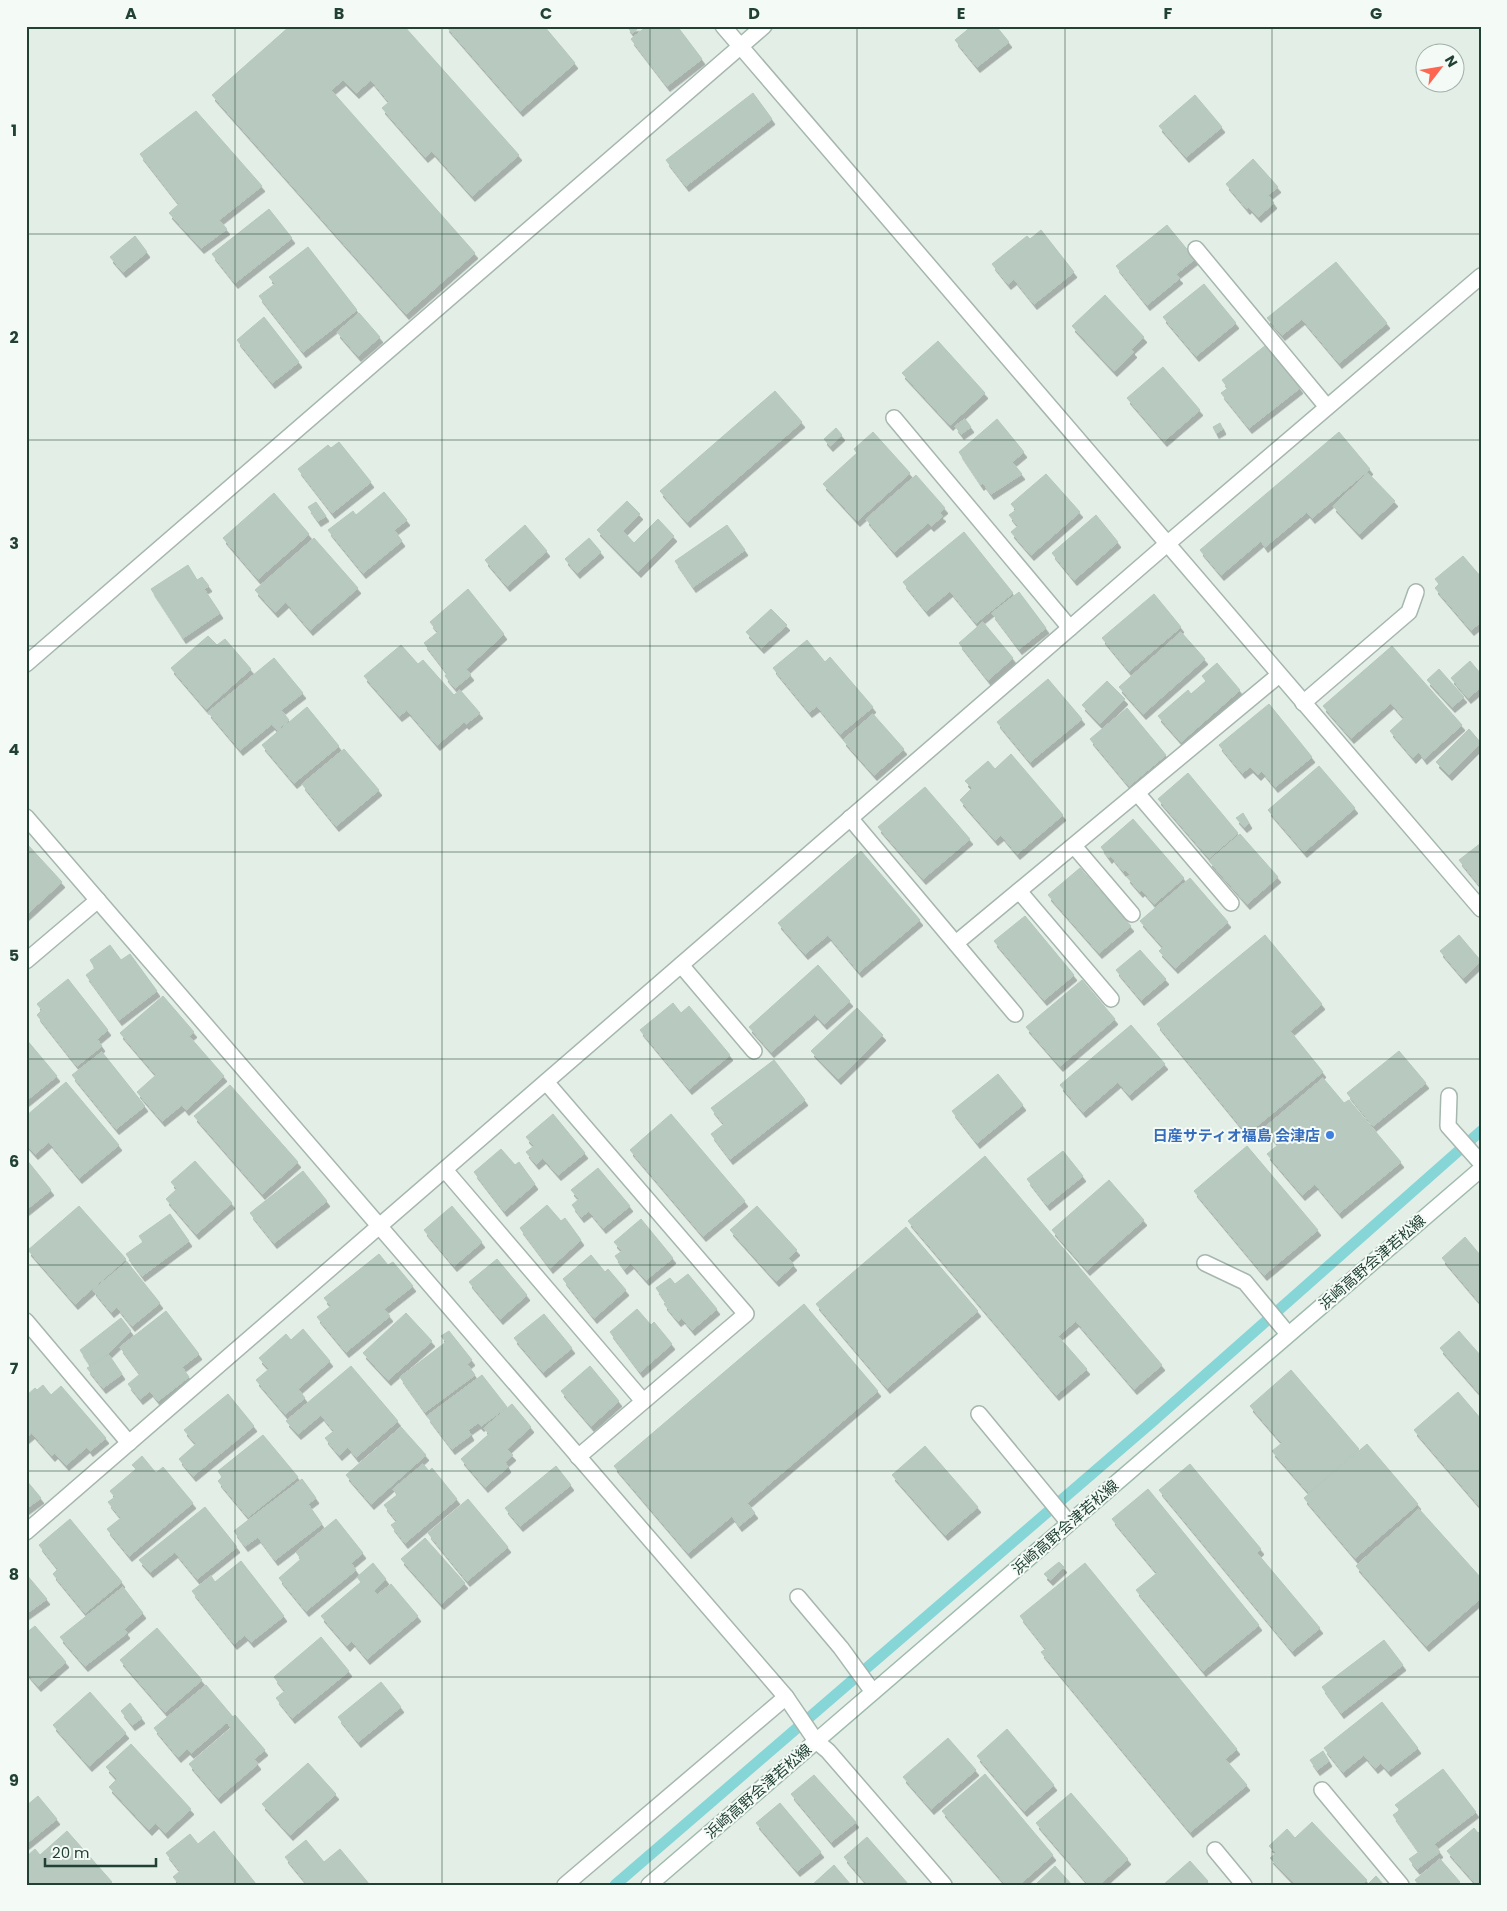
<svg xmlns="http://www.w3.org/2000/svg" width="1507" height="1911" viewBox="0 0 1507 1911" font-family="Poppins,'Noto Sans JP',sans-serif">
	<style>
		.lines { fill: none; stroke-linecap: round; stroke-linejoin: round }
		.stream { stroke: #86d5d7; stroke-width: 11 }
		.building { fill: #b8c9c0; stroke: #b4c8bd; filter: url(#shadow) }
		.lane-casing { stroke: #a5b7ae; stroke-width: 18 }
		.street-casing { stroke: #a5b7ae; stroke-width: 18 }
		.secondary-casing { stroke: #a0bbae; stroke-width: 18 }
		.lane { stroke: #fff; stroke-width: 15 }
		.street { stroke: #fff; stroke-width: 15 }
		.secondary { stroke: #fff; stroke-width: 15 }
		.grid { fill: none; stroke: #214134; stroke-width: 1; stroke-opacity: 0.55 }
		.shop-dot { fill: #3f7fe0; stroke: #f4faf6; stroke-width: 2 }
		.labels { text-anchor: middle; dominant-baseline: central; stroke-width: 4; stroke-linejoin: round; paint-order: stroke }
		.shop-label { font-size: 15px; font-weight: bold; fill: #366cbe; stroke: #f4faf6; text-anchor: end }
		.street-label { font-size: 15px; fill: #214134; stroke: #f4faf6 }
		.neatline { fill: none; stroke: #214134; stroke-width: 2 }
		.grid-label { font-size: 16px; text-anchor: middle; font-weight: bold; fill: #214134 }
	</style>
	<defs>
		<filter id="shadow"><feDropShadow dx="3" dy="5.5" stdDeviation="0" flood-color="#0004"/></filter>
	</defs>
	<rect width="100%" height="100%" fill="#e3eee7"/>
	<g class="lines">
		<path class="stream" d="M615,1885l537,-463 329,-291"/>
	</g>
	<g class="building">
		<path d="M290,26h114l115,129 -47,41 -40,-45 -7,6 -43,-49 7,-6 -18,-22 -15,13 -13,-13 -12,10 144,163 -69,61 -194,-219z"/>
		<path d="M446,26h98l31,37 -55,48z"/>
		<path d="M627,26h14l-9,7z"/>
		<path d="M647,26h30l25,33 -35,27 -36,-47z"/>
		<path d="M972,26h24l13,16 -32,25 -22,-27z"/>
		<path d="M753,93l19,26 -86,67 -20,-26z"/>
		<path d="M1195,95l27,32 -36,30 -27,-31z"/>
		<path d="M196,111l66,75 -43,34 8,9 -26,19 -32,-35 10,-9 -39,-50z"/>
		<path d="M1253,159l25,28 -10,8 6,8 -16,14 -9,-10 -2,2 -21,-25z"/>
		<path d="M269,209l23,29 -57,45 -23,-29z"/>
		<path d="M1167,225l28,34 -19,15 4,4 -33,27 -31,-39z"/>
		<path d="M1041,230l33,42 -40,32 -20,-25 -6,5 -16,-20 35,-28 3,3z"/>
		<path d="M135,236l12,16 -24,20 -13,-15z"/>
		<path d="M308,247l49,63 -54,42 -44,-56 16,-12 -6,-7z"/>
		<path d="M1336,262l51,61 -48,40 -37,-44 -20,16 -15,-17z"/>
		<path d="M1204,284l32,39 -40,33 -33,-39z"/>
		<path d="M1105,295l39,42 -13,12 3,3 -20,19 -42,-45z"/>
		<path d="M359,313l21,24 -22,19 -21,-24z"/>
		<path d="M264,317l35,45 -27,21 -35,-43z"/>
		<path d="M938,341l47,52 -35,32 -48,-52z"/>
		<path d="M1266,345l34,43 -51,40 -28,-35 7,-5 -6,-8z"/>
		<path d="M1163,367l37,43 -36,31 -37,-43z"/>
		<path d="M775,391l27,31 -115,100 -27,-31z"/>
		<path d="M965,419l6,8 -10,7 -6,-8z"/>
		<path d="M997,419l27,33 -12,10 10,12 -31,20 -8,-11 -2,2 -22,-33z"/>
		<path d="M1220,423l3,6 -7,4 -3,-6z"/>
		<path d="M836,428l6,7 -12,11 -6,-7z"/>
		<path d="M873,432l37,41 -53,48 -34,-37 34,-31 -3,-4z"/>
		<path d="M1339,432l31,37 -58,49 -5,-6 -42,35 -4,-6 -40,34 -21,-25z"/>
		<path d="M339,442l32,40 -39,31 -34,-44 30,-24 3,3z"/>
		<path d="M1368,473l27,28 -36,33 -26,-28z"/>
		<path d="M1046,474l34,38 -49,43 -20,-23 7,-6 -9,-11 7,-5 -5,-6z"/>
		<path d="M916,475l29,33 -6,5 4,3 -12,10 -3,-3 -34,29 -28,-33z"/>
		<path d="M384,492l23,28 -13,10 8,11 -39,32 -35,-43 25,-19 3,4z"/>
		<path d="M274,493l35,41 -51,45 -35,-41z"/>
		<path d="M627,501l13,13 -17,17 11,12 24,-24 16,17 -36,36 -41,-42z"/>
		<path d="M316,502l10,14 -8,5 -10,-14z"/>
		<path d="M1096,515l22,27 -44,38 -22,-27z"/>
		<path d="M525,525l22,26 -40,35 -22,-26z"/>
		<path d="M727,525l18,25 -52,37 -18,-26z"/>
		<path d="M964,532l49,61 -37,30 -26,-32 -24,20 -23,-29z"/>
		<path d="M314,538l44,50 -48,42 -24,-28 -11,10 -20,-22z"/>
		<path d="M589,538l12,14 -24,21 -12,-14z"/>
		<path d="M1463,556l18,21v45l-10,8 -36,-42 4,-4 -4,-5z"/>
		<path d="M188,565l9,15 5,-3 7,9 -5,3 16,24 -37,25 -32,-49z"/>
		<path d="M468,589l36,45 -38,35 5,6 -16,13 -10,-12 2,-3 -23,-30 14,-11 -8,-10z"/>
		<path d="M1019,592l27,36 -27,21 -27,-36z"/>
		<path d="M1154,594l27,33 -52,44 -27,-33z"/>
		<path d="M771,609l16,16 -26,23 -15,-16z"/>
		<path d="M983,622l30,36 -25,22 -29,-37z"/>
		<path d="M1181,632l24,27 -62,55 -24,-27z"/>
		<path d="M208,636l9,9 8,-6 26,30 -45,40 -35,-41z"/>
		<path d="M807,640l18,22 5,-5 43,50 -33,27 -23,-28 -8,6 -36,-44z"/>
		<path d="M401,645l17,19 5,-4 31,35 6,-5 20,23 -14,11 -2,-2 -27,23 -30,-35 -8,6 -35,-40z"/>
		<path d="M1392,646l70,79 -38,34 -5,-7 -6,6 -23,-27 14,-13 -13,-15 -40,35 -28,-32z"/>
		<path d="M274,658l29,35 -22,17 8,10 -12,10 -5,-6 -32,26 -32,-38z"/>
		<path d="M1470,661l11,13v13l-13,11 -17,-20z"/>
		<path d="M1217,663l23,27 -59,52 -23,-26 30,-26 3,4 15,-13 -4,-5z"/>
		<path d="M1439,669l25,28 -12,10 -25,-27z"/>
		<path d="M1048,679l34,40 -52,43 -33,-40z"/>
		<path d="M1107,681l18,18 -25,25 -18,-19z"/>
		<path d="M1269,704l43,53 -37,30 -13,-16 -4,4 -8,-8 -8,6 -23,-28z"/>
		<path d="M307,707l32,39 -45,37 -32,-38z"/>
		<path d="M1127,708l39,47 -37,31 -39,-47z"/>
		<path d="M873,714l31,35 -30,26 -31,-35z"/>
		<path d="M1469,729l12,14 -32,32 -13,-13z"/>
		<path d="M344,749l35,41 -43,36 -34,-42z"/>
		<path d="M1011,754l52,61 -46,39 -16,-19 -6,5 -35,-40 12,-12 -7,-7 23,-20 7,8z"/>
		<path d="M1319,766l36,42 -51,44 -36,-42z"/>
		<path d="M1188,773l50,60 -29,25 -51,-59z"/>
		<path d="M925,787l45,52 -47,40 -45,-52z"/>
		<path d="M1243,813l6,10 -5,4 -8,-9z"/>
		<path d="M1133,819l51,59 -30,26 -12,-14 -2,2 -13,-15 3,-2 -5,-5 -2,1 -12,-15 -2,2 -8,-11z"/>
		<path d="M1240,834l38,43 -31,27 -38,-43z"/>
		<path d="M1481,843v44l-22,-27z"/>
		<path d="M27,844l35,38 -36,33v-70z"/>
		<path d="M861,851l59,69 -61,52 -31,-37 -23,19 -27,-31z"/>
		<path d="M1080,868l51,58 -32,27 -51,-58z"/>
		<path d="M1190,878l38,44 -53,46 -16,-17 4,-4 -23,-26z"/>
		<path d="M1025,916l49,59 -30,25 -50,-59z"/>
		<path d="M1265,935l57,69 -32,27 33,41 -76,62 -90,-110z"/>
		<path d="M1459,935l22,26 -18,17 -23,-27z"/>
		<path d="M110,945l11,15 9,-6 27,37 -38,29 -33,-45 9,-7 -5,-8z"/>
		<path d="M1140,950l26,29 -25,21 -25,-30z"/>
		<path d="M818,965l32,36 -26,23 -9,-10 -44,38 -22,-25z"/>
		<path d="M68,979l40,51 -11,9 5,7 -25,20 -40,-51 5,-5 -5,-6z"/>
		<path d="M1082,980l33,39 -55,47 -34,-39z"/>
		<path d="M163,996l31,36 -5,4 35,40 -38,34 -4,-5 -20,16 -25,-29 19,-17 -36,-42z"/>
		<path d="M673,1003l8,10 8,-7 41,49 -41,34 -49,-59z"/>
		<path d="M857,1008l26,27 -45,44 -27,-28z"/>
		<path d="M1131,1025l34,39 -36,31 -11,-13 -35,30 -23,-27z"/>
		<path d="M26,1039l31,37 -31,25z"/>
		<path d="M1399,1051l27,32 -53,43 -26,-33z"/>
		<path d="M102,1052l43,54 -29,23 -44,-54z"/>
		<path d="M774,1060l31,40 -75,59 -19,-25 13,-10 -13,-16z"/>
		<path d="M998,1074l25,31 -46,38 -25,-32z"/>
		<path d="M1323,1078l21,25 5,-3 52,62 -62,51 -24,-29 -13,11 -35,-41 11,-9 -14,-17z"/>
		<path d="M66,1082l53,63 -40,33 -30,-36 -14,12 -9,-10v-28z"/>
		<path d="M230,1085l68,77 -36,32 -68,-78z"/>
		<path d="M553,1114l32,39 -27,22 -15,-17 -7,6 -10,-12 8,-6 -8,-9z"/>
		<path d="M671,1114l74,87 -42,35 -73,-86z"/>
		<path d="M1247,1146l71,84 -54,45 -70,-84z"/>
		<path d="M501,1149l14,16 4,-3 16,22 -31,27 -30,-39z"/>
		<path d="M1063,1151l20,25 -36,29 -20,-26z"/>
		<path d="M985,1156l177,209 -28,24 -58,-68 -18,15 29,33 -31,26 -148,-174z"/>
		<path d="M26,1159l25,31 -25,20z"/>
		<path d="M195,1161l37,42 -36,31 -30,-35 11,-10 -6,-7z"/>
		<path d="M598,1168l32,38 -27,22 -14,-17 -8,6 -9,-12 7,-6 -8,-9z"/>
		<path d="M303,1171l24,30 -53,42 -24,-30z"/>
		<path d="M1109,1180l35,40 -57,50 -35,-40z"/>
		<path d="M547,1205l14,16 4,-3 16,22 -31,28 -30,-40z"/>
		<path d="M79,1206l47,53 -51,45 -47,-54z"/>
		<path d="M452,1206l30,36 -28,24 -30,-36z"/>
		<path d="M757,1206l40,44 -9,8 6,7 -18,16 -46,-51z"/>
		<path d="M170,1214l19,27 -47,35 -16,-22 17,-12 -4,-6z"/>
		<path d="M641,1219l32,39 -27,22 -15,-17 -7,6 -9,-13 7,-5 -8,-9z"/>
		<path d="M906,1227l72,84 -91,77 -71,-84z"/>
		<path d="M1465,1237l16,19v48l-39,-46z"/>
		<path d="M379,1254l9,11 5,-3 20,24 -29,23 6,7 -44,36 -29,-35 14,-11 -7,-8z"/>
		<path d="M591,1255l14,17 3,-3 18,21 -32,28 -31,-39z"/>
		<path d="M497,1259l30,36 -27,24 -31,-37z"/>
		<path d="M127,1262l33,41 -28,23 -15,-19 -6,5 -18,-22z"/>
		<path d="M688,1274l29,35 -25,21 -10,-12 -4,3 -14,-17 2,-2 -10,-14 14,-10 5,6z"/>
		<path d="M804,1304l74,87 -131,112 8,10 -16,13 -7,-10 -44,37 -74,-87z"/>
		<path d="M637,1309l14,16 3,-3 18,22 -32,28 -30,-40z"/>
		<path d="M166,1311l33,43 -17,13 7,10 -31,24 -8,-10 -10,8 -12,-15 12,-10 -20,-27z"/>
		<path d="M406,1313l26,28 -44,39 -25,-27z"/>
		<path d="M544,1314l28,34 -29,24 -29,-34z"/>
		<path d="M121,1318l10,13 -26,25 -15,9 -10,-15z"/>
		<path d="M303,1329l27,32 -32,28 7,9 -20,16 -29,-34 13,-11 -10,-11 27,-24 5,6z"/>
		<path d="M449,1331l23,29 -5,4 8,11 -50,37 -25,-35 46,-35 -5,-6z"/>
		<path d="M1459,1331l22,25v39l-41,-47z"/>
		<path d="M109,1355l13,19 -19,14 -16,-20z"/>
		<path d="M351,1366l47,55 -42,36 -8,-10 -9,8 -14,-17 9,-7 -13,-16 -23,19 -12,-13z"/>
		<path d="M590,1366l29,35 -28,25 -30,-35z"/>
		<path d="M1291,1370l68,79 -50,44 -37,-42 10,-8 -32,-37z"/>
		<path d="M482,1375l25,32 -26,19 -3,-3 -10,7 3,5 -19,14 -25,-33z"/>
		<path d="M43,1385l8,10 10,-9 45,52 -16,13 -3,-4 -21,18 -11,-12 -3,3 -20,-23 -6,5v-42l9,-8 2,2z"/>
		<path d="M1458,1392l23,27v89l-67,-78z"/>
		<path d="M228,1394l26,32 -61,50 -14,-17 17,-15 -12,-14z"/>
		<path d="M512,1404l19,23 -24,22 6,6 -8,7 3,5 -23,20 -24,-28 28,-25 -5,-6z"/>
		<path d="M401,1427l25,28 -55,49 -25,-29z"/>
		<path d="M263,1435l35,42 -50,40 -30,-36 4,-4 -4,-6z"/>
		<path d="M1367,1444l51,60 -63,54 -51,-60z"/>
		<path d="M925,1446l53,61 -33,28 -53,-60z"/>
		<path d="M142,1456l14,17 7,-6 30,36 -64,53 -22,-27 14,-11 -13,-16 7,-5 -5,-6 26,-22 -4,-4z"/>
		<path d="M423,1464l6,7 3,-3 25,31 -52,44 -14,-18 6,-4 -13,-16 13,-10 -4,-6z"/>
		<path d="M1190,1464l71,85 -4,4 63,75 -28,23 -133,-161z"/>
		<path d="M556,1466l15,19 -51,41 -15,-18z"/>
		<path d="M302,1479l14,19 -8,6 14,20 -47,36 -17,-23 -13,9 -11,-15z"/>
		<path d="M26,1480l15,18 -15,11z"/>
		<path d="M1148,1489l111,136 -56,46 -67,-81 21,-17 -45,-54z"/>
		<path d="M468,1499l40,48 -41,34 -39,-48z"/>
		<path d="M205,1507l32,40 -40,32 -22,-27 -25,20 -11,-12z"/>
		<path d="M1419,1509l62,69v20l-55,48 -70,-80z"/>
		<path d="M70,1519l52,63 -37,31 -32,-39 5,-5 -19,-24z"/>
		<path d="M336,1519l27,34 -12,10 5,7 -50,41 -27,-33 22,-19 -5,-7z"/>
		<path d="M425,1538l40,45 -24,21 -40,-45z"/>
		<path d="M241,1561l43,55 -33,26 -6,-7 -11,9 -42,-53 19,-15 4,6z"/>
		<path d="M1059,1562l5,5 -14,13 -6,-6z"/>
		<path d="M373,1563l13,16 -12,12 3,4 14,-11 27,32 -51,43 -15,-18 -5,5 -26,-30 40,-34 -4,-5z"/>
		<path d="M1085,1563l152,186 -12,10 22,26 -57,47 -149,-180 5,-3 -26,-33z"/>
		<path d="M26,1574l21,25 -21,15z"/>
		<path d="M123,1587l20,26 -19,16 3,4 -42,33 -25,-29z"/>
		<path d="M35,1626l31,36 -28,24 -12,-14v-39z"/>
		<path d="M157,1628l45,52 -37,32 -45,-52z"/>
		<path d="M321,1637l28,34 -57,47 -16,-20 9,-7 -11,-14z"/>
		<path d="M1384,1640l19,25 -62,48 -19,-26z"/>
		<path d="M381,1682l20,25 -43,35 -20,-25z"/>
		<path d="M206,1685l27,32 -42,36 -4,-4 -9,8 -24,-29z"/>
		<path d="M90,1692l36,41 -37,33 -36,-41z"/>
		<path d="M1382,1702l36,46 -30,23 -7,-8 -6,5 -11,-13 -21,17 -19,-24z"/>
		<path d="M130,1703l12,15 -10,7 -11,-14z"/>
		<path d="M235,1715l30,35 -11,9 4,5 -40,34 -29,-34 42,-36 -4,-6z"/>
		<path d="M1007,1729l47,56 -30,26 -47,-55z"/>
		<path d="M948,1738l28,32 -45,39 -28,-32z"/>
		<path d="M131,1744l60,65 -26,24 -9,-10 -7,7 -40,-43 8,-8 -11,-12z"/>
		<path d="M1323,1751l6,10 -12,9 -7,-10z"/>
		<path d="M308,1763l28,31 -46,41 -28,-31z"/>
		<path d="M1443,1769l33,43 -42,32 6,8 -23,17 -8,-10 10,-7 -26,-37 7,-5 -5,-5z"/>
		<path d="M985,1774l68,81 -34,30h-13l-64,-74z"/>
		<path d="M814,1775l42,47 -25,20 -40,-48z"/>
		<path d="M1071,1793l57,66 -29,26h-10l-53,-62z"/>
		<path d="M38,1796l19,23 -31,25v-38z"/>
		<path d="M780,1803l41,49 -24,19 -41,-48z"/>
		<path d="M1312,1822l55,58 -5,5h-66l-26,-27 6,-5 -7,-7 18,-17 8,9z"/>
		<path d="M1474,1828l4,5 3,-2v54h-4l-30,-34z"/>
		<path d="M67,1831l45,51 -3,3h-83v-28l9,-8 5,6z"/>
		<path d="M214,1831l42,53 -1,1h-75l-7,-8 7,-6 -14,-18 24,-19 8,10z"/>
		<path d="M867,1837l42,48h-41l-24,-28z"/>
		<path d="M306,1840l18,22 16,-13 30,36h-62l-23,-28z"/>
		<path d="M1440,1859l20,23 -3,3h-38l-4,-5z"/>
		<path d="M1190,1861l18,20 -4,4h-41z"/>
		<path d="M834,1865l17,20h-39z"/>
		<path d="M1055,1866l17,19h-37z"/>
		<path d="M1376,1876l8,9h-17z"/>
	</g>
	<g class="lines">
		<g class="lane-casing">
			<g id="lane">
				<path d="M1303,703l106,-91 7,-20"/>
				<path d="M681,965l73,86"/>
				<path d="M1449,1096l-1,30 33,37"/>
				<path d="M1205,1263l40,19 43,52"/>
				<path d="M979,1414l90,109"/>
				<path d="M798,1597l43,51 32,44"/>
				<path d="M1322,1790l79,95"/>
				<path d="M1215,1850l29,35"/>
			</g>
		</g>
		<g class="street-casing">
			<g id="street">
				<path d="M723,26l758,883"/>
				<path d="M1196,249l131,158"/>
				<path d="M894,418l176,210"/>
				<path d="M26,664l738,-638"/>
				<path d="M1137,793l94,110"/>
				<path d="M26,817l760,880 30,44 12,10 116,134"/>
				<path d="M850,818l165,196"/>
				<path d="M1074,846l58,68"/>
				<path d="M1019,891l92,108"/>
				<path d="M956,943l323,-268"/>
				<path d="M26,961l72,-61"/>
				<path d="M546,1082l200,232 -168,143"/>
				<path d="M445,1170l198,231"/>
				<path d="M26,1321l103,122"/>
				<path d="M26,1532l1141,-988 314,-268"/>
				<path d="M565,1885l221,-188"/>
			</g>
		</g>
		<g class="secondary-casing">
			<path id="secondary" d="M649,1885l832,-716"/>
		</g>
		<use href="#lane" class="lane"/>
		<use href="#street" class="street"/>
		<use href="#secondary" class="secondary"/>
	</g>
	<path class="grid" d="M235,26v1859M442,26v1859M650,26v1859M857,26v1859M1065,26v1859M1272,26v1859M26,234h1455M26,440h1455M26,646h1455M26,852h1455M26,1059h1455M26,1265h1455M26,1471h1455M26,1677h1455"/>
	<circle class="shop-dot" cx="1330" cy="1135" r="5"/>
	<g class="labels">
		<g class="shop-label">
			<text x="1320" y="1135">日産サティオ福島 会津店</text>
		</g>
		<g class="street-label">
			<text transform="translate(1372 1262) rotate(-41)">浜崎高野会津若松線</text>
			<text transform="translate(1065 1527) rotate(-41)">浜崎高野会津若松線</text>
			<text transform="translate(758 1791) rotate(-41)">浜崎高野会津若松線</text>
		</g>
	</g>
	<rect width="1507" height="1911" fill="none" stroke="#f4faf6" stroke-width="55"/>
	<g transform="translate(1440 68) rotate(59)"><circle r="24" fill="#f4faf6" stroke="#a0b0a8"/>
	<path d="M0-4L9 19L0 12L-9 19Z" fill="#fd6651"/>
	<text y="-8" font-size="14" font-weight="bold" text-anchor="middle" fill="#214134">N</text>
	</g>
	<path d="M45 1858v8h111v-8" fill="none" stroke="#214134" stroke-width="2.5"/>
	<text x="52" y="1858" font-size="15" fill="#214134" stroke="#f4faf6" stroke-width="4" paint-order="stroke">20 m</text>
	<rect x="28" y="28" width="1452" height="1856" class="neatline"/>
	<g class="grid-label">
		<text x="131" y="19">A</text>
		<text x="339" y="19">B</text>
		<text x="546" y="19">C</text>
		<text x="754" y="19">D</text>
		<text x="961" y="19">E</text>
		<text x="1168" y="19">F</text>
		<text x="1376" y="19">G</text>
		<text x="14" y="136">1</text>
		<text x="14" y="343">2</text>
		<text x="14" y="549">3</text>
		<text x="14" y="755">4</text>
		<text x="14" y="961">5</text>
		<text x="14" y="1167">6</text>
		<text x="14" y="1374">7</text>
		<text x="14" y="1580">8</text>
		<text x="14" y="1786">9</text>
	</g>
</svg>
